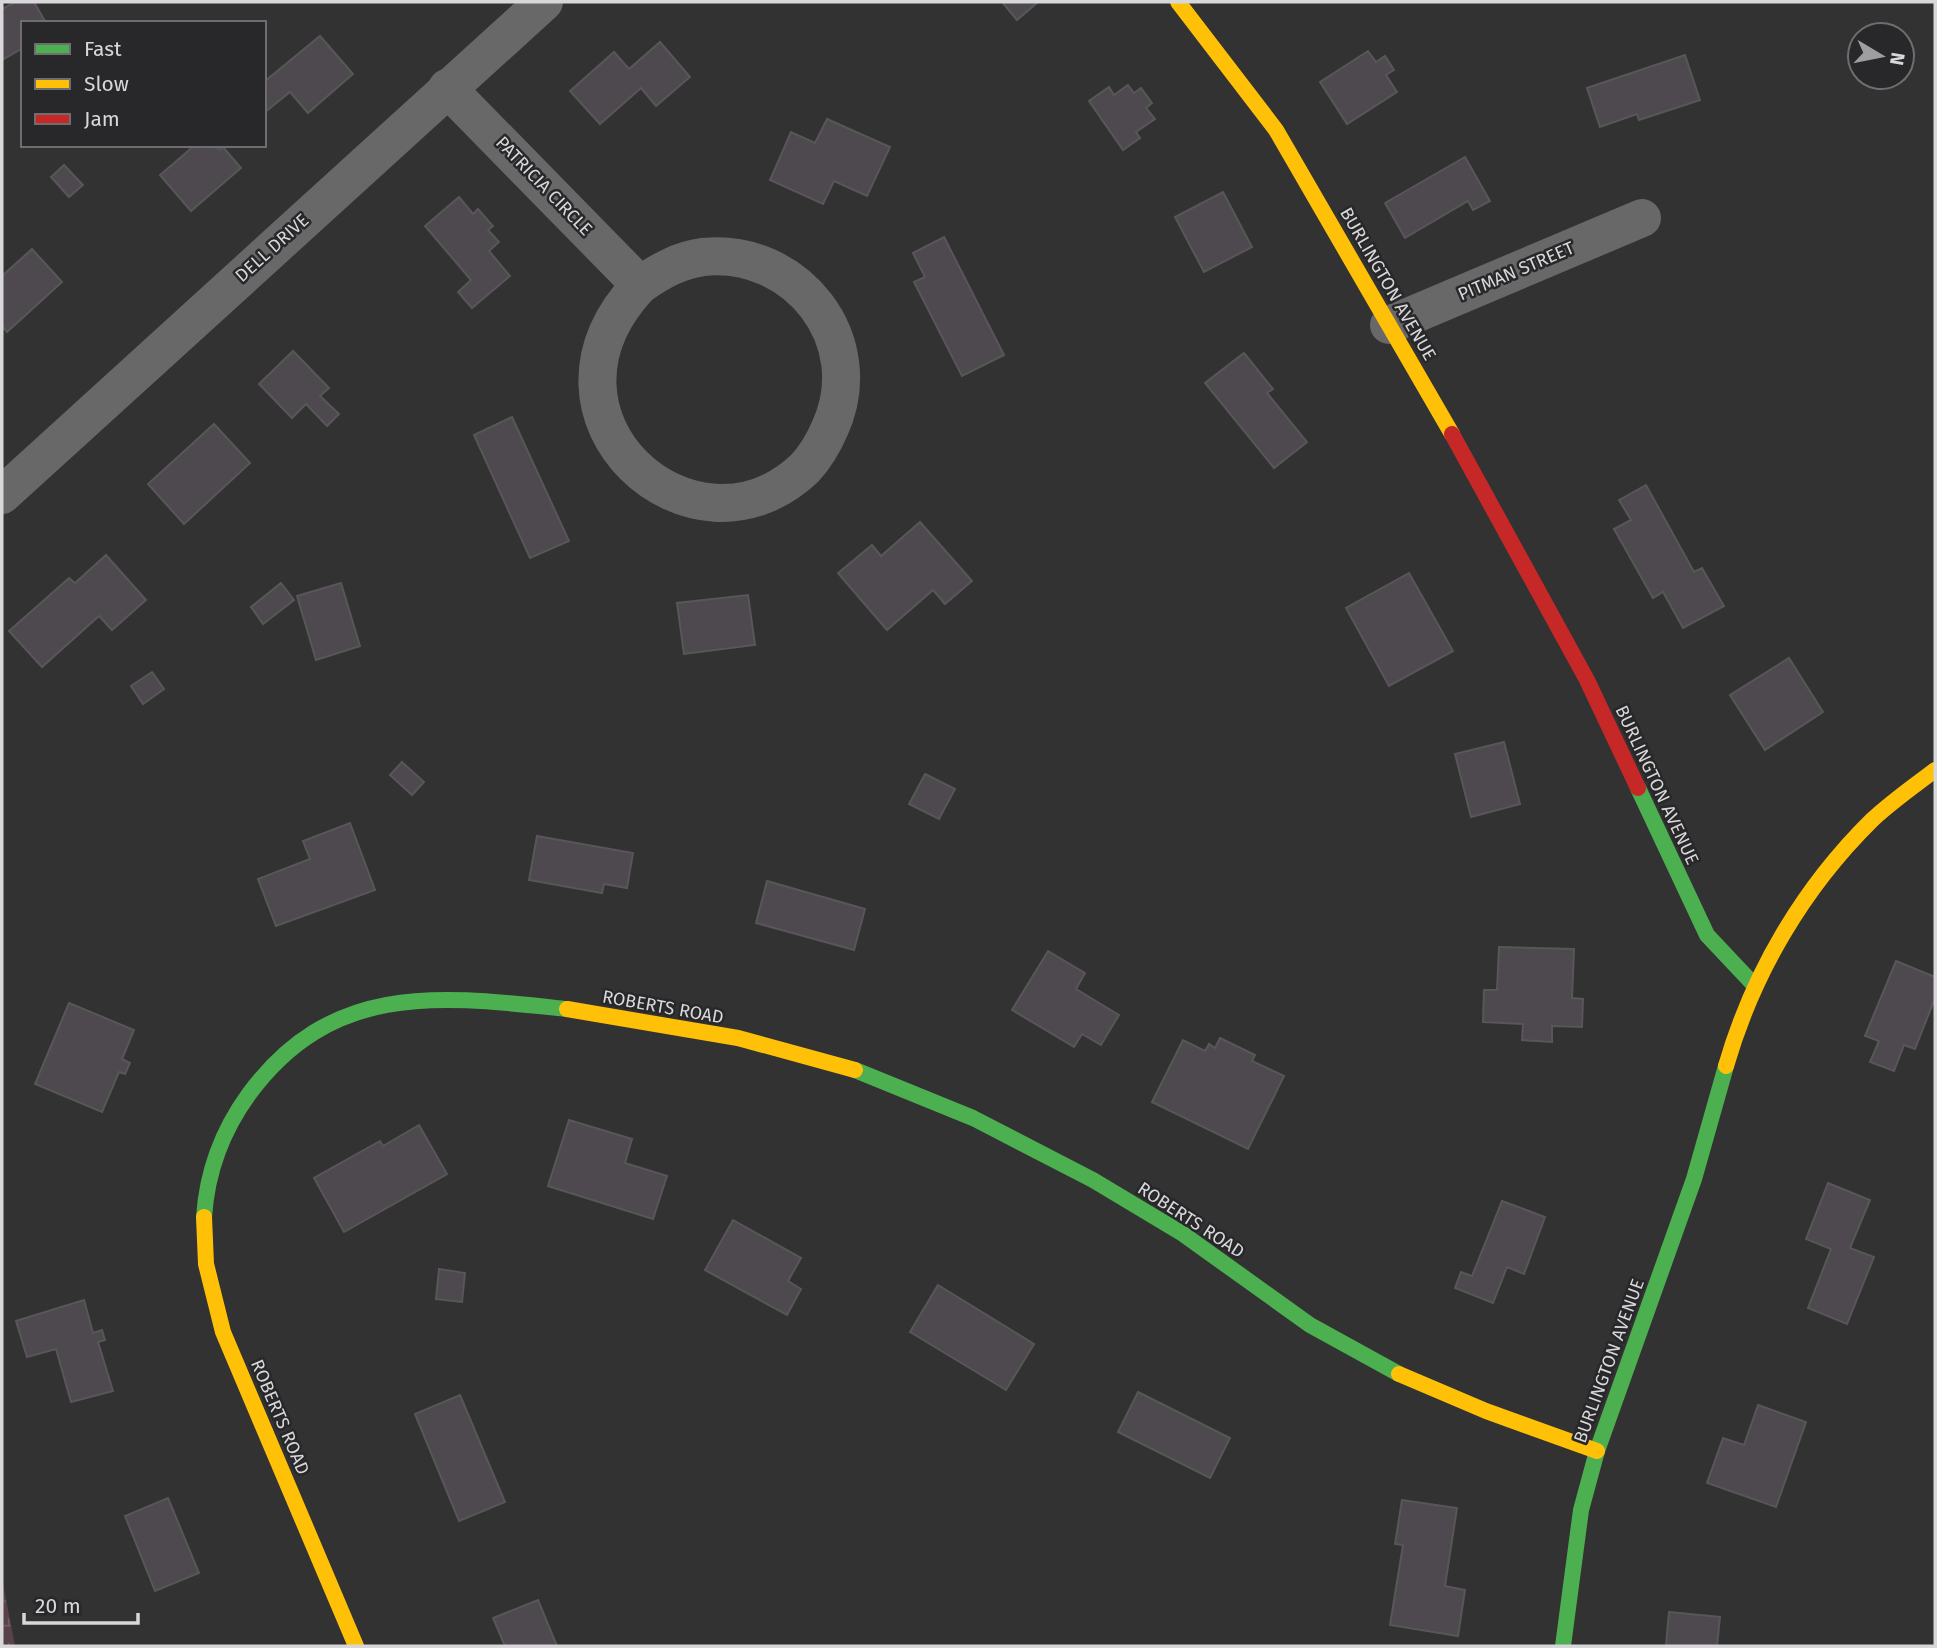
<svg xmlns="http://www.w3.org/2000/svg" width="1937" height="1648" viewBox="0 0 1937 1648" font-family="'Fira Sans',sans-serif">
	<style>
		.wetland { fill: url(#wetland-marsh) }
		.building { fill: #4e494e; stroke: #575757; stroke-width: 2 }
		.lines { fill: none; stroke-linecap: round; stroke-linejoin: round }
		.street { stroke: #686869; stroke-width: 38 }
		.fast { stroke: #4caf50; stroke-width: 16 }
		.slow { stroke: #ffc107; stroke-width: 16 }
		.jam { stroke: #c62828; stroke-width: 16 }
		.labels { text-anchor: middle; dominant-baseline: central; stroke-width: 5; stroke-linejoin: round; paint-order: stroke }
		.street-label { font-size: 18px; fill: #d8d7d9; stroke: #282729 }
	</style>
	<defs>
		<pattern id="wetland-marsh" width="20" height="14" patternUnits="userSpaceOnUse" patternTransform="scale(1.75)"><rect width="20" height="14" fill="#594149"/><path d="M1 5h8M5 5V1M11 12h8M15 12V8" fill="none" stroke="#705c63"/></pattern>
	</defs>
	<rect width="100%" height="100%" fill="#323232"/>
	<path class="wetland" d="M2,1579l13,67h-13z"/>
	<g class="building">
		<path d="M15,2h19l12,21h-23v25l-21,12v-51z"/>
		<path d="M1002,2h36l-21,18z"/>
		<path d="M320,36l33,38 -45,39 -18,-21 -26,21v-31z"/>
		<path d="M660,42l30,35 -34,29 -15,-18 -41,36 -30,-33 44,-39 15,17z"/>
		<path d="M1368,51l8,11 9,-6 9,14 -8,5 11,17 -50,32 -27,-42z"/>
		<path d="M1685,55l15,45 -61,20 -2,-6 -37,13 -13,-39z"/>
		<path d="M1128,85l6,8 7,-5 11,15 -6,5 9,11 -19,13 4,6 -17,12 -34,-49 20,-14 5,8z"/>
		<path d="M827,119l63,28 -23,49 -33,-15 -11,23 -53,-24 21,-48 24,11z"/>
		<path d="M195,145h19l5,5 4,-3 18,21 -50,43 -31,-36z"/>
		<path d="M1465,157l25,44 -17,9 -5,-9 -63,37 -20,-35z"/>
		<path d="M64,165l19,20 -14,12 -18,-20z"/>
		<path d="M1223,192l29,55 -48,25 -29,-55z"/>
		<path d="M459,197l14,17 5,-5 15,17 -5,4 11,12 -10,9 21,25 -38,32 -14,-16 13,-12 -46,-54z"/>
		<path d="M944,237l60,118 -42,21 -48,-94 11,-5 -12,-24z"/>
		<path d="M32,249l30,33 -55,50 -5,-6v-50z"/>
		<path d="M293,351l36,37 -9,8 19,18 -12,12 -21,-22 -14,14 -33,-34z"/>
		<path d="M1244,353l29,36 -6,4 40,49 -33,26 -69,-85z"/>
		<path d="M512,417l57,124 -39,17 -56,-123z"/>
		<path d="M214,424l36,39 -66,61 -36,-40z"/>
		<path d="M1646,485l48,87 8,-4 22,38 -41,22 -20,-36 -10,6 -39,-69 17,-9 -12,-20z"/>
		<path d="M920,522l52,59 -27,23 -12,-14 -46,40 -49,-57 34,-28 9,11z"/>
		<path d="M106,555l40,45 -34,30 -13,-14 -57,51 -33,-36 60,-53 6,5z"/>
		<path d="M1409,573l44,78 -64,35 -43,-78z"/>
		<path d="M281,583l13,17 -31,24 -12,-17z"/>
		<path d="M341,583l19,63 -44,14 -19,-64z"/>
		<path d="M748,595l7,50 -71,9 -7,-51z"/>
		<path d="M1789,658l34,54 -58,38 -35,-55z"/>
		<path d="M152,672l12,17 -21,15 -12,-18z"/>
		<path d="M1504,742l16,62 -49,13 -16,-63z"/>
		<path d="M402,762l22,20 -12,13 -22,-20z"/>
		<path d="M925,774l30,15 -16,30 -30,-15z"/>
		<path d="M350,823l25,67 -99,36 -18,-47 52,-20 -7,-18z"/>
		<path d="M537,836l96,17 -6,35 -23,-4 -2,9 -73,-13z"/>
		<path d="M767,881l98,28 -11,41 -98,-27z"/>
		<path d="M1499,947l75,2 -2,49 11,1 -1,28 -30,-1v16l-30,-2 1,-16 -40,-2 1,-32h13z"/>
		<path d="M1048,951l37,22 -9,16 43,26 -18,30 -19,-11 -8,13 -62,-37z"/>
		<path d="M1896,961l39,16v21l-20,51 -11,-4 -10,26 -24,-9 9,-21 -14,-5z"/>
		<path d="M69,1003l65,27 -12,29 8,4 -5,11 -6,-2 -17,40 -67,-28z"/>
		<path d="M1220,1038l35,17 -3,6 32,15 -36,73 -96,-47 31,-62 22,11 4,-7 6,4z"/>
		<path d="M569,1120l63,19 -7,24 42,13 -14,43 -105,-33z"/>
		<path d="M419,1125l28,49 -103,58 -30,-54 66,-37 3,5z"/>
		<path d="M1828,1183l42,17 -20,48 24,9 -27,67 -39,-16 23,-59 -25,-10z"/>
		<path d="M1502,1201l43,16 -21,57 -17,-7 -14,36 -38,-15 6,-16 11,4z"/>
		<path d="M733,1220l68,38 -13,23 13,8 -14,26 -82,-45z"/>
		<path d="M439,1269l26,4 -3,29 -26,-3z"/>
		<path d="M938,1285l96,59 -28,46 -96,-58z"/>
		<path d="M84,1300l9,33 9,-3 3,10 -7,2 15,49 -42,11 -15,-53 -29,8 -11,-36z"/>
		<path d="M1138,1392l92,46 -20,40 -92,-46z"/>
		<path d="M460,1395l45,107 -46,19 -44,-107z"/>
		<path d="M1758,1405l48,17 -30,85 -69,-24 16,-45 21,7z"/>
		<path d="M168,1498l31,75 -44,18 -30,-75z"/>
		<path d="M1402,1500l55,8 -12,78 20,4 -7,46 -68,-11 13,-80 -8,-1z"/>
		<path d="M538,1600l19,46h-52l-12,-28z"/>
		<path d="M1669,1612l51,5 -3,29h-51z"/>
	</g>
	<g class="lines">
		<g class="street">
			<path d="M447,88l193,197c-125,132 54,289 165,183 11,-12 19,-26 25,-40 40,-88 -34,-181 -127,-171 -24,3 -44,15 -63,28"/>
			<path d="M1389,325l253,-107"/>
			<path d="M2,495l542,-493"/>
		</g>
		<g class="fast">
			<path d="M1638,788l69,147 48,51"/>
			<path d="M855,1070l118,48 120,62 90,54 127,91 89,49"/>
			<path d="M204,1217c3,-45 18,-86 45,-123 84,-114 193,-98 318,-85"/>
			<path d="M1563,1646l18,-136 16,-59 97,-272 32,-113"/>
		</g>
		<g class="slow">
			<path d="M1178,2l98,128 176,304"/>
			<path d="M567,1009l171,29 117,32"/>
			<path d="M1726,1066c27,-93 77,-178 146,-246 19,-18 42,-34 63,-50"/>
			<path d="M204,1217l2,47 17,68 133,314"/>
			<path d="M1399,1374l87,37 111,40"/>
		</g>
		<path class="jam" d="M1452,434l135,246 51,108"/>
	</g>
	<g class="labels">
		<g class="street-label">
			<text transform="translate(544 186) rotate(46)">PATRICIA CIRCLE</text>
			<text transform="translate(272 248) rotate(-42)">DELL DRIVE</text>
			<text transform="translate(1516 271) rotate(-23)">PITMAN STREET</text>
			<text transform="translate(1388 284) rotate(60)">BURLINGTON AVENUE</text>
			<text transform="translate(1657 785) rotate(65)">BURLINGTON AVENUE</text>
			<text transform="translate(663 1007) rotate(10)">ROBERTS ROAD</text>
			<text transform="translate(1191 1220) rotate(33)">ROBERTS ROAD</text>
			<text transform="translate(1609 1361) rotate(-70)">BURLINGTON AVENUE</text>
			<text transform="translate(280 1417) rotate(67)">ROBERTS ROAD</text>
		</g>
	</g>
	<rect width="1937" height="1648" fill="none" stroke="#d8d7d9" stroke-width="7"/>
	<rect x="21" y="21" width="245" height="126" fill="#282729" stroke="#6e6d6f" stroke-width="2"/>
	<rect x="35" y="44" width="35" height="10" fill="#4caf50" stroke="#6e6d6f" stroke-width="2"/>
	<text x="84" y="56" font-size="21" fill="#d8d7d9">Fast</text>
	<rect x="35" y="79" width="35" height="10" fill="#ffc107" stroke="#6e6d6f" stroke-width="2"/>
	<text x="84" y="91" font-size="21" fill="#d8d7d9">Slow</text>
	<rect x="35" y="114" width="35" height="10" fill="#c62828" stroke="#6e6d6f" stroke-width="2"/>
	<text x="84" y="126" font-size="21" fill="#d8d7d9">Jam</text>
	<g transform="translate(1881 56) rotate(100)"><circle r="33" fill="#282729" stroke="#6e6d6f" stroke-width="2"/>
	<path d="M0-5L12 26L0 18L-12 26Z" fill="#9e9d9f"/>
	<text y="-10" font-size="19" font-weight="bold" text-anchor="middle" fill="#d8d7d9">N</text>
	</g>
	<path d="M24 1613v10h114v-10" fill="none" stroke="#d8d7d9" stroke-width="3.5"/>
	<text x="35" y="1613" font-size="21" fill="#d8d7d9" stroke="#282729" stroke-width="5" paint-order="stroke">20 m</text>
</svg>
